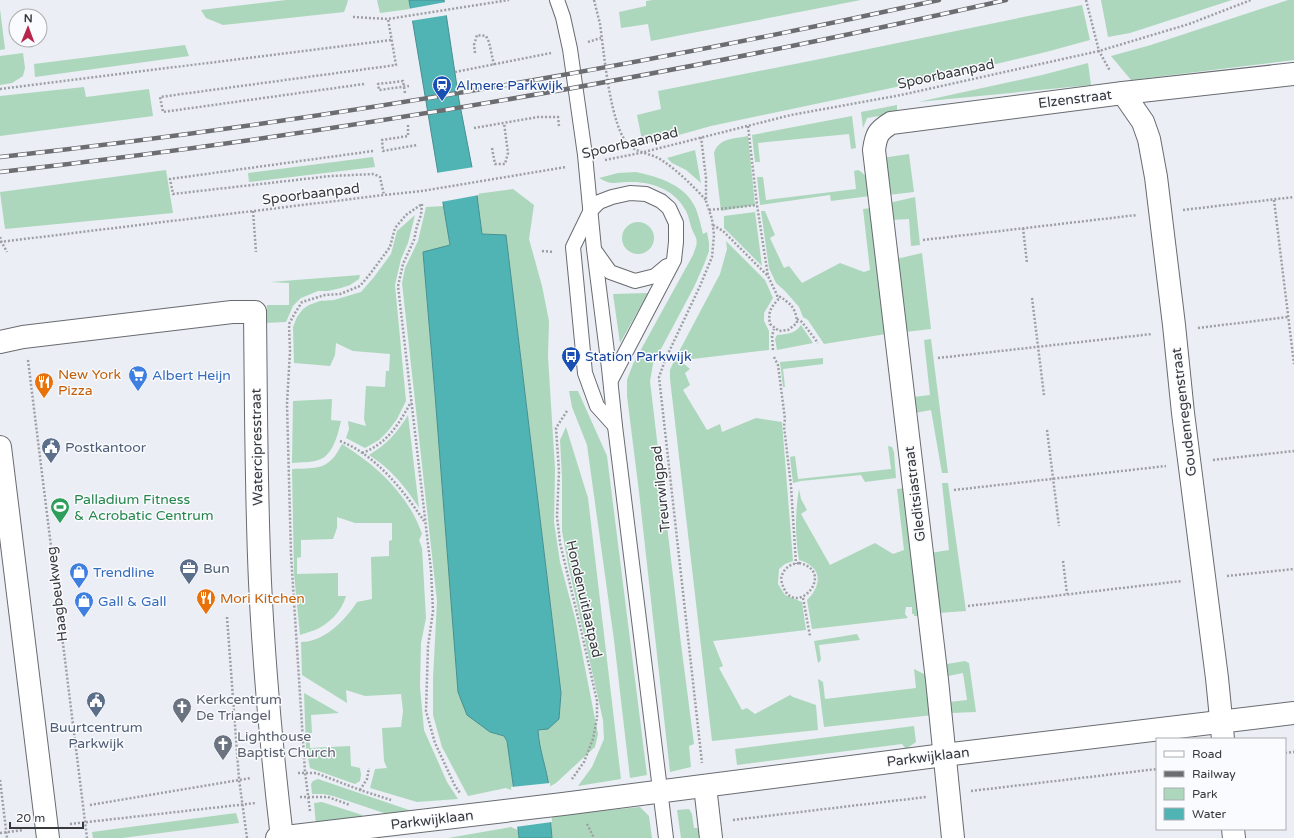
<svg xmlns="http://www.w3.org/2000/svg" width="1294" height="838" viewBox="0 0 1294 838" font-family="'Varela Round',sans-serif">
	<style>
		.green { fill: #acd7bc }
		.water { fill: #50b4b5; stroke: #498f91 }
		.pier { fill: #ebeef4 }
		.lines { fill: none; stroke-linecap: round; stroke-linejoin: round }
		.lane-casing { stroke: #686b70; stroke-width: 16 }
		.street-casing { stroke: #686b70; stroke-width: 24 }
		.secondary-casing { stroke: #686b70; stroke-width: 24 }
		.path { stroke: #9d9fa4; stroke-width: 2.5; stroke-dasharray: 2 2; stroke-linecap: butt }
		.lane { stroke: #fff; stroke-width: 14 }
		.street { stroke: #fff; stroke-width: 22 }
		.secondary { stroke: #fff; stroke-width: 22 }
		.rail-casing { stroke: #6b6d70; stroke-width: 4.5 }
		.rail { stroke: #fafbfe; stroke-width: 3; stroke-dasharray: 9; stroke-linecap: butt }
		.labels { text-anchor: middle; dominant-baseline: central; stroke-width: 3; stroke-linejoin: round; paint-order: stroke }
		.street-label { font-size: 14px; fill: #38393c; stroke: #fafbfe }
		.transit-label { font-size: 14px; fill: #164399; stroke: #fafbfe; text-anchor: start }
		.food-label { font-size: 14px; fill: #c56008; stroke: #fafbfe; text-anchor: start }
		.shop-label { font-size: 14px; fill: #366cbe; stroke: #fafbfe; text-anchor: start }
		.service-label { font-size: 14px; fill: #4e5e75; stroke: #fafbfe; text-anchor: start }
		.leisure-label { font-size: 14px; fill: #27864d; stroke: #fafbfe; text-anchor: start }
		.worship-label { font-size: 14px; fill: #5b616d; stroke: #fafbfe; text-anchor: start }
	</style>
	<rect width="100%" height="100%" fill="#ebeef4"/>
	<g class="green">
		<path d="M286,0h62l-1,4 -3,8 -121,13 -17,-7 -5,-8z"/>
		<path d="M377,0h32l1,9 -30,4z"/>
		<path d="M653,0h208l-210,41 -3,-17 -27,4 -2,-16 27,-6v-5z"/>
		<path d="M1101,0h131l-102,33 -22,4z"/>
		<path d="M1288,0h6v60l-163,20 -20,-24 40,-11z"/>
		<path d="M1082,5l8,35 -44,12 -126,30 -209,44 -68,19 -6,-30 24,-6 -3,-18 152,-30z"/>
		<path d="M0,9l5,40 -5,1z"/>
		<path d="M185,45l4,11 -154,21 -1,-13z"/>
		<path d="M23,53l2,15 -2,8 -11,7 -12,2v-29z"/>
		<path d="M1088,63l3,22 -173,17 124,-27z"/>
		<path d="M84,87l2,10 63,-8 4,27 -153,20v-40z"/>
		<path d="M897,105v8l-30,5 -4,10 -2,-16z"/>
		<path d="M852,116l4,32 -5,1 -2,-15 -91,9 2,19h-5l-3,-27z"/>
		<path d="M748,136l7,69 -34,6 -7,-58c5,-15 19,-14 34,-17z"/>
		<path d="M695,150l6,33 -15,-13 -14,-7 -5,-5z"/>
		<path d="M909,154l5,38 -26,3 -6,-37z"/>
		<path d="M373,157l2,10 -126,15 -1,-9z"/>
		<path d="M166,170l7,43 -168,16 -5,-37z"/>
		<path d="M858,170c11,5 11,16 12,26l-39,5 -1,-6 -70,10 -3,-28h6l3,23 90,-11 -2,-18z"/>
		<path d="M636,172c23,5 50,13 60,37 3,8 5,17 7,25l4,-2 2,11v8l-4,11 -11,25 -41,77 -3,17 31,263 13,100 -5,2 2,21 -21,5 -31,-280 -12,-96v-16l6,-16 60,-109c8,-19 1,-16 -3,-32 -1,-4 -2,-8 -4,-12 -11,-21 -34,-30 -57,-29 -15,0 -16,4 -30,-4l19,-5z"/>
		<path d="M513,189l21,16 -5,34 13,47 7,35 -1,36 7,112 -1,53 6,40 16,60 22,112 -3,13 -39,36 -7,4 -10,-46 -1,-11 21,-11 2,-26 -55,-458 -24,-1 -6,-40z"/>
		<path d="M915,197l5,48 -9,1 -2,-27 -17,1 -3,-17z"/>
		<path d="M444,206l6,39 -27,7 12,142 55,338 14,4 3,5 7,50 -8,-3 -38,8 -26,-49 -9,-32v-36l4,-78 -35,-318 3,-15 13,-27 8,-34z"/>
		<path d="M871,208l15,126 -62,10 -16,-24 -5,-3 -4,-10 -14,-16 -9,-8 -7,-15 -8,-57h4l10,24 -5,3 14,30 5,-2 13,17 38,-20 24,9 6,-2 -7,-61z"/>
		<path d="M755,212l7,54 -38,-38v-12z"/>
		<path d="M415,215l-7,28 -7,16 -6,26 11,116 -9,18 -9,12 -9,9 -14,8 -19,-10 3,-9 -1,-8 18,5 -2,-7 2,-33 19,1 1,-16h3l1,-17 -37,-3 -17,-8 -1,12 -5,11 -36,-3 -1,-36 4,-10 6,-8 6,-4 11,-4 14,-1 27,-8 13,-15 17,-23 6,-23z"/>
		<circle cx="638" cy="238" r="16"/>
		<path d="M726,241l39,39 8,18 -9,15v8l5,10v19l-85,10 -1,3 7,6 -5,4 5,12 -7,5 24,40 13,-6 2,8 34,-14 26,4 11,139 -8,3 -6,5 -1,15 7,11 17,7 4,28 -93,11 10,25 -4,2 23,42 5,-2 8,6 35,-19 3,2 23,8 2,25 -106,11 -42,-362v-9l4,-9 46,-87 7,-25z"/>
		<path d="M922,253l9,76 -26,3 -9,-73z"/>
		<path d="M360,275l-1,4 -9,6 -9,3 -13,3h-10l-17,7 -8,8 -7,16 -21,1 2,-18h22v-22l-19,-1z"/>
		<path d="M648,293l-28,50 -7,-49z"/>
		<path d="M801,325l12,18 -36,7 -2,-11 2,-4c10,-1 18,-1 24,-10z"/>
		<path d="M931,339l17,134h-6l-11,-63 -16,3 -2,-16 17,-2 -6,-55z"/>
		<path d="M823,358v6l-40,5 2,18h-2l-3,-25z"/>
		<path d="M569,391h9l29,65 40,319 -17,3 -16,-138 -27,-195 -15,-38z"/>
		<path d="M332,399l-1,21 10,1c-3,12 -7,32 -20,38 -9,4 -20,3 -29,4l1,-62z"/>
		<path d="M408,415l11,93c-13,-21 -29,-40 -50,-53 18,-11 28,-22 39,-40z"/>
		<path d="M566,427l22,71 33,281 -43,7 14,-19 12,-28 -1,-19 -35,-156 -6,-33v-53l-2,-38z"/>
		<path d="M342,444c34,21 67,51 80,90l-3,6 3,8 4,70 -5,25 -1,44 4,43 23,52 11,17 -41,3 -47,-14 5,-19 12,-1 -3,-7 -2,-33 19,-1 2,-16 -2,-17 -36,2 -19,-6 1,13 -45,-28 -1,-33c24,0 44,-22 56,-40l15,-3 -1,-42 18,-1v-15l3,-1v-17h-37l-18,-6v11l-4,11 -32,1v17l-4,1v16l41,-1v23h8c-4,15 -17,28 -31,34 -5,2 -10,3 -15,5l-6,-61 -2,-105c27,-1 37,1 50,-25z"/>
		<path d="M888,446l4,1 2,5 2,26 -31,4 -4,-7 -60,6 -8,2 -3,-26 5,-1 3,23 93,-10z"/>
		<path d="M942,483h6l18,128 -27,2 -9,-60 19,-3z"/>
		<path d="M906,488l14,128h-6v-2h-2v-7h-6l-1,7 3,4 -96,11 -5,-29c10,-9 16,-25 4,-34 -3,-3 -8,-5 -12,-6 -4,-23 -4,-48 0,-71l2,10 6,11 -6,4 29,51 45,-22 18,11 11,-4 -7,-61z"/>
		<path d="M857,634l3,6 -41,5 2,15 -3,3 -4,-22z"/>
		<path d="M965,661l4,2 7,49 -25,1 -2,-11 18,-2 -4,-27 -15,3 -3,-4v-4l2,-4z"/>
		<path d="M914,669l14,7 5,39 -109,12 -6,-48 5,3 2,17 91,-11z"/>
		<path d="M304,693l35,20 -28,2 1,18h-3l1,15 40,-2 1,20 9,2 1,7 -1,6 -5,3 -45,-16 -4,-20z"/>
		<path d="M914,726l2,16 -10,7 -4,-5 -165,21 -2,-16z"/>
		<path d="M318,779l94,32 -22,4 -57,-19 -10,-2h-11l-1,-10 2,-3z"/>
		<path d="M322,802l40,13 2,4 -48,6 -2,-22z"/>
		<path d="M640,807l9,9 3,22h-100l-3,-22z"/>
		<path d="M689,809l3,5 2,14h7l1,10h-21l-4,-28z"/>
		<path d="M236,813l3,10 -117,15h-29l-1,-6z"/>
		<path d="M511,827l7,3 1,8h-71z"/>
	</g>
	<path class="water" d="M409,0h35l15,100 17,88 6,46 24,1 55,458 -2,26 -11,10 -10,1c1,20 9,39 11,58 1,17 1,33 3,50h-33l-5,-47 -7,-50 -3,-5 -14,-4 -23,-17 -9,-23 -23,-298 -12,-142 27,-7z"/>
	<g class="pier">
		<path d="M446,2l2,13 -38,6 -2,-12z"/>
		<path d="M474,167l5,28 -38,7 -5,-29z"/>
		<path d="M550,783l2,39 -37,5 -4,-40z"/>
	</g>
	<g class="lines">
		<g class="lane-casing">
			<g id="lane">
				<path d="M557,0l6,17 7,32 15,106 9,94 15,119 6,58 51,412"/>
				<path d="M595,251l15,21 25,9 20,-5 12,-10"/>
				<path d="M611,380l63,-120 2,-18v-19l-7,-15 -8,-7 -15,-7 -16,-1 -18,4 -13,5 -8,8 -18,37 12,126 12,33 18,20"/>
			</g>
		</g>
		<g class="street-casing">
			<g id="street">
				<path d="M1123,93l20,29 6,17 7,38 18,148 9,88 34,265 6,61"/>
				<path d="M0,342l23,-5 209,-25h23c1,90 1,180 5,270 4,85 12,171 22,256"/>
				<path d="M0,447l48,391"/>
				<path d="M705,786l6,52"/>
				<path d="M1233,829l1,9"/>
				<path d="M953,838l-16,-158 -63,-530c2,-15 4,-19 17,-27l232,-30 171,-19"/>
			</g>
		</g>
		<g class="secondary-casing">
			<path id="secondary" d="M277,838l286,-34 381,-49 350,-42"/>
		</g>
		<g class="path">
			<path d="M594,0c2,8 4,16 6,24 4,27 10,106 30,122 10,8 24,8 33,15 15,10 31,26 43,39"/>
			<path d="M1086,0l13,51 11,20"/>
			<path d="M353,17l35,2 121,-19"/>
			<path d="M588,42l13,-4"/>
			<path d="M475,53l-1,-8 3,-10 9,1 3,6 5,23"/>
			<path d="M455,72l96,-19"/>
			<path d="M364,84l-201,28 -3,-15 236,-32 -8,-46"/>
			<path d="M0,89l391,-49"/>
			<path d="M405,93l-2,-12 -25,3 1,6 30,-4"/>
			<path d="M408,125v11l-26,4 1,11 34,-6"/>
			<path d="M748,126l9,79 11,71"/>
			<path d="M474,128l64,-11h20l1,9"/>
			<path d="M701,137l5,41v23l6,18 2,16 -2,22 -12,29 -34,72 -7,19 43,386"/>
			<path d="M492,148l3,16h10l3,-11 -4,-30"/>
			<path d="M373,151l-203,28 3,15 158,-18 43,-2 6,3 4,18"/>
			<path d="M605,160l35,-7 151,-38 110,-20 198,-44 90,-27 62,-24"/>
			<path d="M1274,200l20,164"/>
			<path d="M422,204l-1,11 -4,11 -3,14 -11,24 -5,22 33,284 2,41 -5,35 -2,65 9,32 20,43 5,7"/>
			<path d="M709,210l48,-5"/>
			<path d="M1183,210l111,-13"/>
			<path d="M253,211l3,41"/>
			<path d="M713,225l10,6 45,45 9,19 1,5c-8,8 -10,13 -8,24l9,7 9,-1 9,-7c-1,-16 -7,-20 -20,-28"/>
			<path d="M1023,228l4,35"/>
			<path d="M0,237l1,4 6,11"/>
			<path d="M923,240l214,-25"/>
			<path d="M0,242l384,-47 38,-4 144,-24"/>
			<path d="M542,251l12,1"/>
			<path d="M1032,298l12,97"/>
			<path d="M797,319l5,3 16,21"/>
			<path d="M1198,328l90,-11"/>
			<path d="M773,350l-1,-14 2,-7"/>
			<path d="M774,357l4,8 7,54 -1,7 7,60 5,78"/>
			<path d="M938,358l214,-24"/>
			<path d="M28,360l59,478"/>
			<path d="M567,411l-11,17 3,43 -2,45 3,27 22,91 15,67v17l-4,21 -9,23 -12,17"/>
			<path d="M1047,430l12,96"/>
			<path d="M340,441c36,14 63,49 84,80"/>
			<path d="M362,453c25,-9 37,-29 49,-51"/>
			<path d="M1213,460l81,-9"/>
			<path d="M954,490l212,-24"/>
			<path d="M1063,561l4,33"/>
			<path d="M799,563c41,9 -9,63 -18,16 2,-10 8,-15 18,-16z"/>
			<path d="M1227,576l67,-7"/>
			<path d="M803,598l7,38"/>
			<path d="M968,606l214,-25"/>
			<path d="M227,617l12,162 8,59"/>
			<path d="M1285,753l9,-1"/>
			<path d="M298,773h18l44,17 31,10"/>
			<path d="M0,780l7,58"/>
			<path d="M360,790l7,-11 2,-11"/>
			<path d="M971,791l186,-22"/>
			<path d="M300,797h28l22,8"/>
			<path d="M90,805l161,-27"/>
			<path d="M310,811l-5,-39 -14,-217 -4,-151 3,-53 -1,-27 6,-11 7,-11 23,-7 15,-1 20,-8 10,-12 20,-27 5,-19 11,-13 16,-11"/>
			<path d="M733,820l193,-23"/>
			<path d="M70,824l186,-21"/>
			<path d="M587,824l7,14"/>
			<path d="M0,833l23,-3"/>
		</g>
		<use href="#lane" class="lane"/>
		<use href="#street" class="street"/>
		<use href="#secondary" class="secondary"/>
		<g class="rail-casing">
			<g id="rail">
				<path d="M0,157c316,-35 629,-89 939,-157"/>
				<path d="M0,172c338,-38 674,-97 1006,-172"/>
			</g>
		</g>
		<use href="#rail" class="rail"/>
	</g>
	<defs>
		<g id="station-pin" transform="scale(1)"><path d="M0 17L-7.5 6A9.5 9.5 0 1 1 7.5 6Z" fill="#1a4fb4" stroke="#fafbfe"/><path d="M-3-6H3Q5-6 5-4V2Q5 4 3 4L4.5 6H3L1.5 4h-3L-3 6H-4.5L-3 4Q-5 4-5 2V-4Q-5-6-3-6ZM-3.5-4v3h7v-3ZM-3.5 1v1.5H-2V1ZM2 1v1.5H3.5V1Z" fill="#fff"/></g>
		<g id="bus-pin" transform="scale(1)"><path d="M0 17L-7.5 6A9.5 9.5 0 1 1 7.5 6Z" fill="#1a4fb4" stroke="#fafbfe"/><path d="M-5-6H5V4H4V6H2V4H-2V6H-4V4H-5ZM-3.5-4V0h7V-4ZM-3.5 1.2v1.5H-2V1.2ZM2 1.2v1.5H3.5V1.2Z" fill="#fff"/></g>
		<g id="supermarket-pin" transform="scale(1)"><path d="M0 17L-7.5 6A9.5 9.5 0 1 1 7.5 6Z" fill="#3f7fe0" stroke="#fafbfe"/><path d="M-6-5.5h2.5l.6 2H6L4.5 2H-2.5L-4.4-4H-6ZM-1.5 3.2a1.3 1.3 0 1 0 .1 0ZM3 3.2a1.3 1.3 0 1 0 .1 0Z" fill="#fff"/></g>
		<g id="restaurant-pin" transform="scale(1)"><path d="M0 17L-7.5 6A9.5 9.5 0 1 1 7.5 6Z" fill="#e8710a" stroke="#fafbfe"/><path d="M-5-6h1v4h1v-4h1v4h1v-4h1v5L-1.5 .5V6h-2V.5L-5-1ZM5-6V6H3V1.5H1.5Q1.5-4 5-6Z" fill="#fff"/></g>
		<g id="civic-pin" transform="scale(1)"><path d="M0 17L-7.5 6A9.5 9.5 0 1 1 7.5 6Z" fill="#5c6f8a" stroke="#fafbfe"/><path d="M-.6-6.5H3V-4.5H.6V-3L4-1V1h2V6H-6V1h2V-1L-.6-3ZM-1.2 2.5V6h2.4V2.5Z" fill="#fff"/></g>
		<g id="stadium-pin" transform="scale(1)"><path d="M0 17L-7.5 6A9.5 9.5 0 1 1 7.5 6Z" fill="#2e9e5b" stroke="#fafbfe"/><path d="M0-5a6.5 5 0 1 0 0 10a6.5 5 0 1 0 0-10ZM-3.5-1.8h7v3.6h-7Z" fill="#fff"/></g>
		<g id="office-pin" transform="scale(1)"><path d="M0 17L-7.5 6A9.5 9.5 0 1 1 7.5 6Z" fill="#5c6f8a" stroke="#fafbfe"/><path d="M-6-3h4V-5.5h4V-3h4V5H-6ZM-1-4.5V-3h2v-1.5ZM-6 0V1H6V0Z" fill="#fff"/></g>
		<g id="shop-pin" transform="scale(1)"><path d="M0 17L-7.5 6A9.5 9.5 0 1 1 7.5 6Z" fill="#3f7fe0" stroke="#fafbfe"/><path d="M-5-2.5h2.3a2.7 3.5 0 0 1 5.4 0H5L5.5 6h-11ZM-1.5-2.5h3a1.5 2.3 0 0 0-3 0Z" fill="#fff"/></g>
		<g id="church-pin" transform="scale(1)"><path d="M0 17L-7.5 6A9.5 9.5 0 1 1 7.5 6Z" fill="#6b7280" stroke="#fafbfe"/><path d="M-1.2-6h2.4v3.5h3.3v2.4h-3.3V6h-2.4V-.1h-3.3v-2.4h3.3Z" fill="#fff"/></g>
	</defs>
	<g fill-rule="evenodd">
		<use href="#station-pin" x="442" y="85"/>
		<use href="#bus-pin" x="571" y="356"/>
		<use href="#supermarket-pin" x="138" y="375"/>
		<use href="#restaurant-pin" x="44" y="382"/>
		<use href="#civic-pin" x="51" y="447"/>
		<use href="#stadium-pin" x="60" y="507"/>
		<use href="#office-pin" x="189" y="568"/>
		<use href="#shop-pin" x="79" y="572"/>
		<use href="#restaurant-pin" x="206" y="598"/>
		<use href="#shop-pin" x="84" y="601"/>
		<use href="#civic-pin" x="96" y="701"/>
		<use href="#church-pin" x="182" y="707"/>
		<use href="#church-pin" x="223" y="744"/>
	</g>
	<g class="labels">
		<g class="street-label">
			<text transform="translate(946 74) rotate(-12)">Spoorbaanpad</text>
			<text transform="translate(1075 99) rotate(-7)">Elzenstraat</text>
			<text transform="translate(630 143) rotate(-13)">Spoorbaanpad</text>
			<text transform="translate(311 194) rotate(-7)">Spoorbaanpad</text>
			<text transform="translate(1184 412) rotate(-97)">Goudenregenstraat</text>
			<text transform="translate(257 447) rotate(-91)">Watercipresstraat</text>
			<text transform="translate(661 489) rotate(-96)">Treurwilgpad</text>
			<text transform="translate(915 494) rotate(-97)">Gleditsiastraat</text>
			<text transform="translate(57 594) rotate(-97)">Haagbeukweg</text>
			<text transform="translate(584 599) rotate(77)">Hondenuitlaatpad</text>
			<text transform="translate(928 757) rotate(-7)">Parkwijklaan</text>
			<text transform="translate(432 820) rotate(-7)">Parkwijklaan</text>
		</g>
		<g class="transit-label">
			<text x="456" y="85">Almere Parkwijk</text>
			<text x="585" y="356">Station Parkwijk</text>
		</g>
		<g class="food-label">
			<text x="58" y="374">New York<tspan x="58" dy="16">Pizza</tspan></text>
			<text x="220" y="598">Mori Kitchen</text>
		</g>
		<g class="shop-label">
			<text x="152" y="375">Albert Heijn</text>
			<text x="93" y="572">Trendline</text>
			<text x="98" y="601">Gall &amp; Gall</text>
		</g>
		<g class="service-label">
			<text x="65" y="447">Postkantoor</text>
			<text x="203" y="568">Bun</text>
			<text x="96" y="727" text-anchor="middle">Buurtcentrum<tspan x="96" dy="16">Parkwijk</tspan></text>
		</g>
		<g class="leisure-label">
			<text x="74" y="499">Palladium Fitness<tspan x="74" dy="16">&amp; Acrobatic Centrum</tspan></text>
		</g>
		<g class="worship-label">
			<text x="196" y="699">Kerkcentrum<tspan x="196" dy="16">De Triangel</tspan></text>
			<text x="237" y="736">Lighthouse<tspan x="237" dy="16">Baptist Church</tspan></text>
		</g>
	</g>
	<rect x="1156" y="738" width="130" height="92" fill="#fafbfe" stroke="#acadb0"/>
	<rect x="1164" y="751" width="20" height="6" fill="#ffffff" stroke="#acadb0"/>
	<text x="1192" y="758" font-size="12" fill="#38393c">Road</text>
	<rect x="1164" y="771" width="20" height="6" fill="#6b6d70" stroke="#acadb0"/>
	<text x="1192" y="778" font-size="12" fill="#38393c">Railway</text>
	<rect x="1164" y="788" width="20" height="12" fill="#acd7bc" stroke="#acadb0"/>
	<text x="1192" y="798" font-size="12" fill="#38393c">Park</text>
	<rect x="1164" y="808" width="20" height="12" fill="#50b4b5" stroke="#acadb0"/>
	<text x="1192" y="818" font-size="12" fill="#38393c">Water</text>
	<g transform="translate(28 28) rotate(1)"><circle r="19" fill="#fafbfe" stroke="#acadb0"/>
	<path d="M0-3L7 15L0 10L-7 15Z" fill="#b6254c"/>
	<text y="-6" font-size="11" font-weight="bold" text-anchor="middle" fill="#38393c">N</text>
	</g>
	<path d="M10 822v6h73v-6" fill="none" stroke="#38393c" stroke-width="2"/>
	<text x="16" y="822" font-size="12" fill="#38393c" stroke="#fafbfe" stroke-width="3" paint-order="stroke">20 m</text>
</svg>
